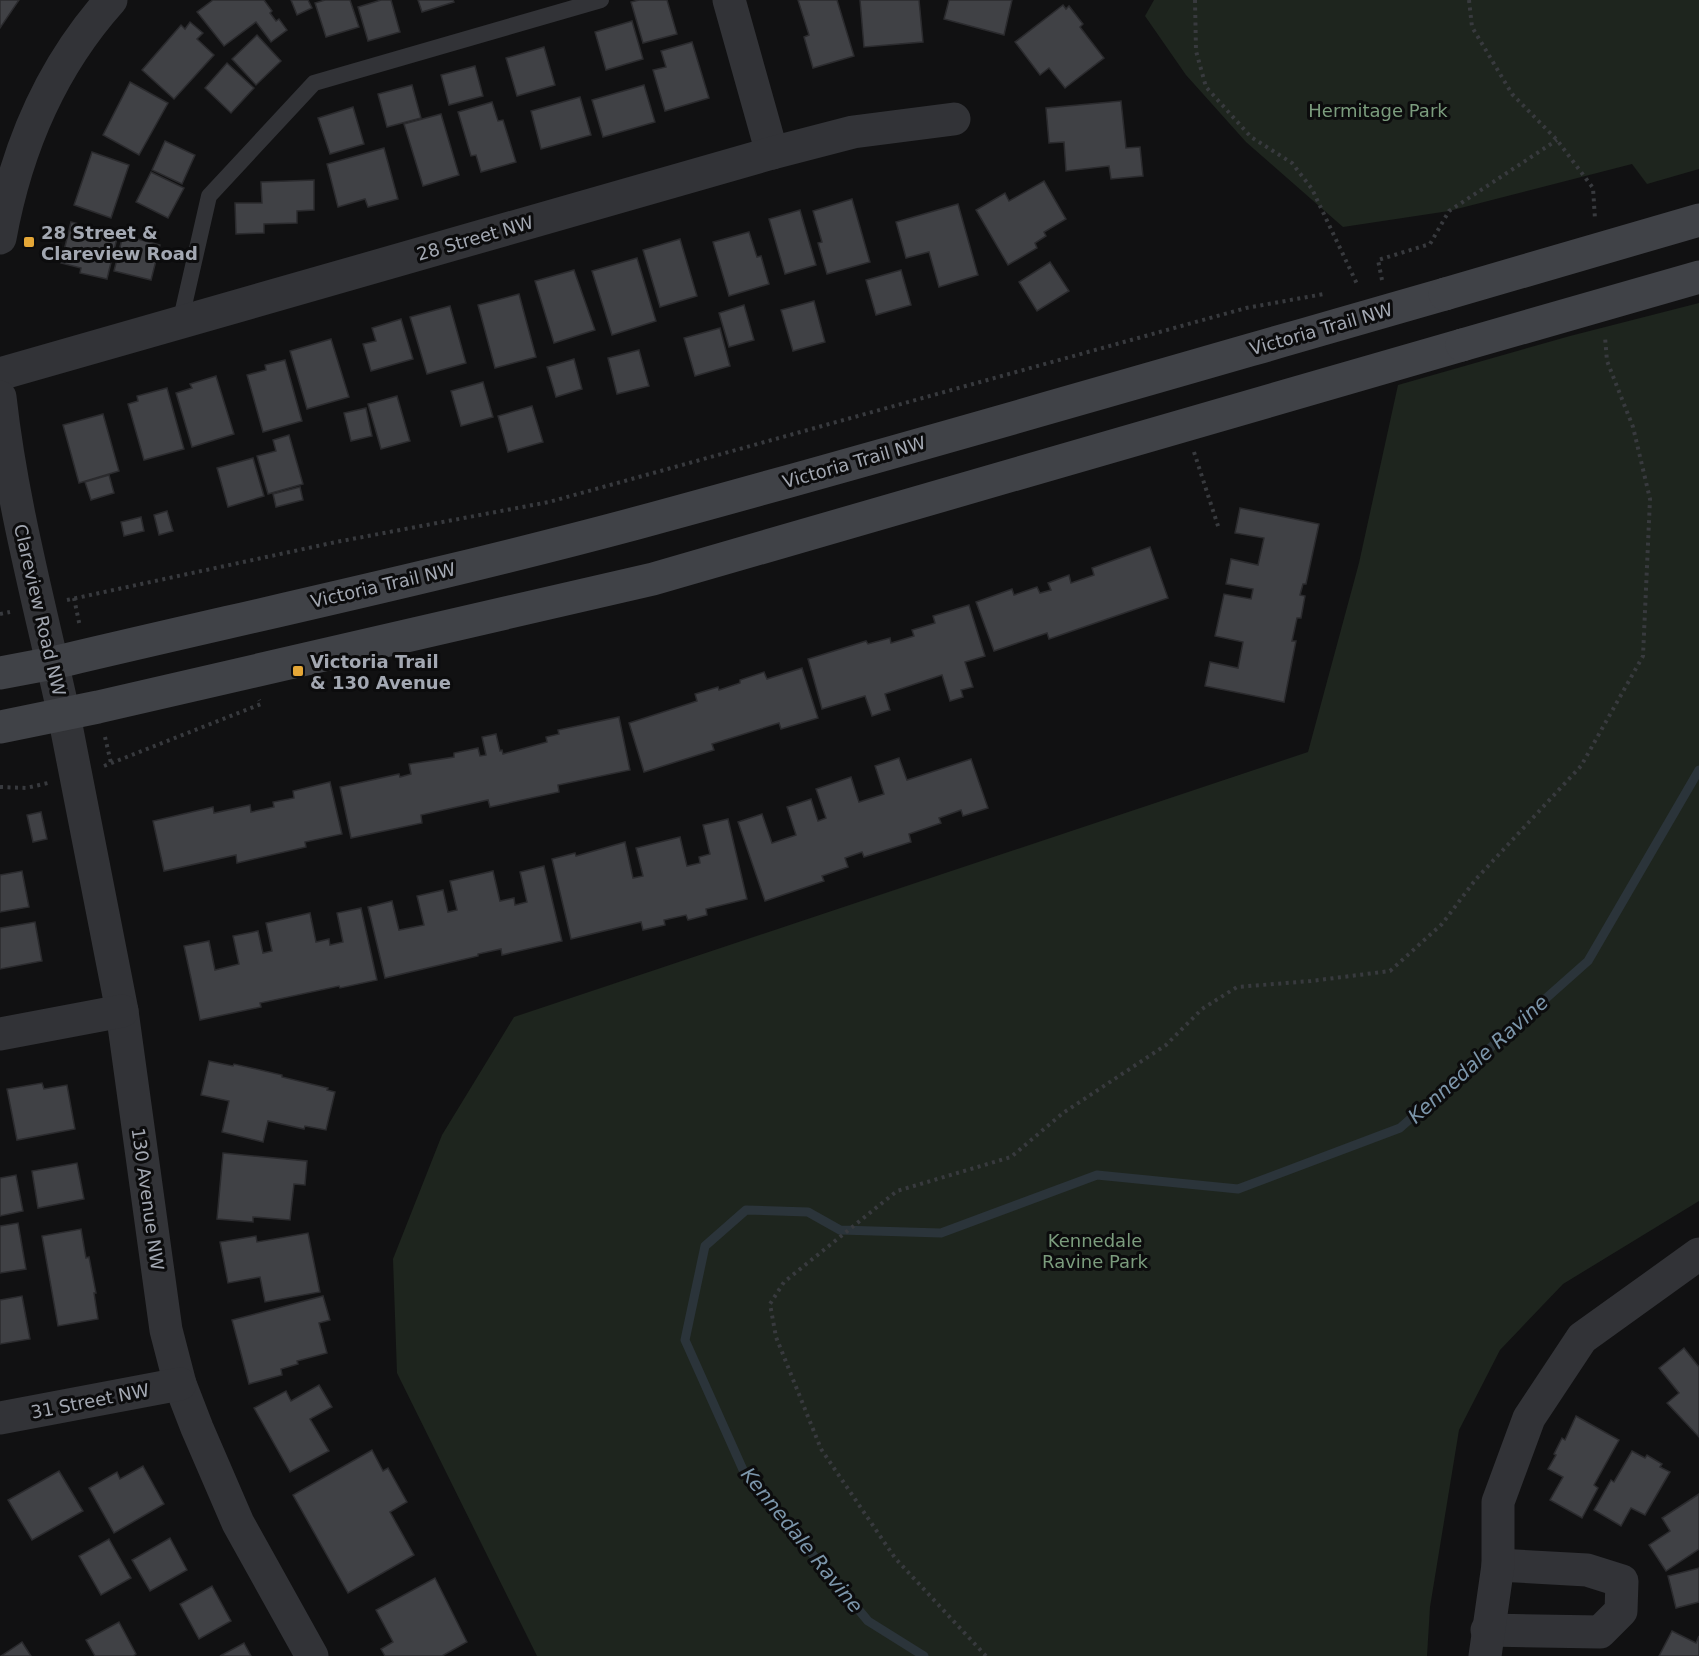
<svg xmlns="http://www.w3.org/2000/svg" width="1699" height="1656" viewBox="0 0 1699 1656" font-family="'DejaVu Sans',sans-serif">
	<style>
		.green { fill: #1e251e }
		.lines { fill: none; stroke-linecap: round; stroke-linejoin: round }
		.stream { stroke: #2b343a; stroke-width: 9 }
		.building { fill: #404145; stroke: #2b2b2e; stroke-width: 1.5 }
		.path { stroke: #383a3e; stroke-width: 4; stroke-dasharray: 3 4.5; stroke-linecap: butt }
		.service { stroke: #323337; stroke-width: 16 }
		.minor { stroke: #323337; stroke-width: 33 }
		.tertiary { stroke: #323337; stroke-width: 33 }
		.secondary { stroke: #404247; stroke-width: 33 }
		.secondary-bridge { stroke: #404247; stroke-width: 33 }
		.poi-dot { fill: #e5a737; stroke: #0c0c0d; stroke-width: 2 }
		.labels { text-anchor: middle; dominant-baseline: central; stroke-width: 6; stroke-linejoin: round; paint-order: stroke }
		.park-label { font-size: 18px; fill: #7b9c7d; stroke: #0c0c0d }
		.poi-label { font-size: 18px; font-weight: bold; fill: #a3a8b2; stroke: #0c0c0d; text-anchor: start }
		.street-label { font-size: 18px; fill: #a3a8b2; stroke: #0c0c0d }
		.water-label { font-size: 20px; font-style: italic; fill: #7c96ab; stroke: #0c0c0d }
	</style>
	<rect width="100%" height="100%" fill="#111112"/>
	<g class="green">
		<path d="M1154,0h545v169l-52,15 -15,-20 -183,47 -106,16 -97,-85 -60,-67 -41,-59z"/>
		<path d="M1699,303v898l-136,83 -63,66 -41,80 -29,177 -3,49h-890l-140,-283 -4,-114 49,-124 72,-118 794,-265 51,-189 39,-178 172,-49z"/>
	</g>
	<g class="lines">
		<path class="stream" d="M924,1656l-56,-35 -124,-149 -59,-132 20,-94 41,-36 62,2 32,18 101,3 156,-58 141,14 162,-61 188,-167 111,-191"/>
	</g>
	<g class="building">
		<path d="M0,0h19l-19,28z"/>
		<path d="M213,0h51l8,11 -2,2 6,8 3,-2 8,11 -16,12 -15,-20 -32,24 -27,-34z"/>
		<path d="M291,0h17l4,8 -15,7z"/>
		<path d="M325,0h25l9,27 -33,10 -11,-34z"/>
		<path d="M381,0h10l9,32 -32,9 -10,-34z"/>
		<path d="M418,0h35l1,2 -32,10z"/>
		<path d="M639,0h28l10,34 -34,9 -12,-41z"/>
		<path d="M798,0h39l17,56 -41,12 -9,-31 5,-2z"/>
		<path d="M860,0h59l4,42 -59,5z"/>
		<path d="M949,0h63l-8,35 -60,-16z"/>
		<path d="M1063,5l3,4 3,-3 14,18 -3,3 24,31 -39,30 -16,-20 -9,7 -25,-33z"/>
		<path d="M632,21l11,38 -37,11 -11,-38z"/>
		<path d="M190,22l13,11 -6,6 17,16 -40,44 -32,-29 39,-45 4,4z"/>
		<path d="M257,35l24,26 -25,24 -24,-26z"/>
		<path d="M692,42l17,56 -44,13 -12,-41 13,-3 -5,-16z"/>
		<path d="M544,47l11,38 -38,11 -11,-38z"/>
		<path d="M227,63l27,25 -23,25 -26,-25z"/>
		<path d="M475,66l8,30 -34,9 -8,-30z"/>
		<path d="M130,82l38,21 -29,52 -36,-20z"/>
		<path d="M412,85l9,33 -34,9 -9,-33z"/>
		<path d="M644,85l11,37 -52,15 -11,-37z"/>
		<path d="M580,97l11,38 -50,14 -10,-38z"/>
		<path d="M1121,101l5,47 14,-1 3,29 -32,3 -2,-13 -43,5 -2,-29 -15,1 -3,-35z"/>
		<path d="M492,102l6,19 5,-1 13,42 -35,10 -5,-17 -5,1 -13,-44z"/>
		<path d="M353,107l11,37 -34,10 -12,-36z"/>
		<path d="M441,114l18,61 -36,11 -19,-62z"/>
		<path d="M165,141l30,14 -13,29 -30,-14z"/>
		<path d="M384,148l14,51 -30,8 -3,-8 -27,8 -11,-43z"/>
		<path d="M92,152l37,13 -18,53 -37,-13z"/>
		<path d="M151,172l33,16 -16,30 -32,-16z"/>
		<path d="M314,180v30l-17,1v12l-33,1v9l-28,1 -1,-31h27l-1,-21z"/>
		<path d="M1044,181l22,38 -22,13 2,4 -11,7 2,5 -29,17 -32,-55 29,-17 4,8z"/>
		<path d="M852,199l18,63 -43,12 -9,-31 4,-1 -9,-31z"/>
		<path d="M958,204l20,71 -39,12 -10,-35 -23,6 -10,-36z"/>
		<path d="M800,210l16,55 -31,9 -16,-55z"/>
		<path d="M71,222l47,12 -11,45 -27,-6 1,-5 -20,-5z"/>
		<path d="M749,232l8,25 4,-1 8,28 -40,12 -16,-54z"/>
		<path d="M123,235l37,10 -9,35 -37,-9z"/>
		<path d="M680,239l17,57 -37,11 -17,-57z"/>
		<path d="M637,258l19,63 -44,14 -20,-64z"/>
		<path d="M1050,262l19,29 -32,20 -18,-29z"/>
		<path d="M574,270l21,60 -41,13 -19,-62z"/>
		<path d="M901,270l10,35 -35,10 -10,-35z"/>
		<path d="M519,294l17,63 -41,11 -17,-63z"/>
		<path d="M814,301l11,41 -32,9 -12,-41z"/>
		<path d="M744,305l10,35 -25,7 -10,-34z"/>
		<path d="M450,306l16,57 -39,11 -17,-57z"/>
		<path d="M401,319l12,40 -42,12 -8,-27 13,-3 -4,-13z"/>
		<path d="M720,328l10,38 -35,10 -11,-38z"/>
		<path d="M331,339l18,58 -42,12 -17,-58z"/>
		<path d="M639,350l10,36 -32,8 -9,-36z"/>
		<path d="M574,359l8,30 -26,8 -9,-30z"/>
		<path d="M285,360l17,61 -39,11 -16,-57 19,-5 -1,-5z"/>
		<path d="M216,376l18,58 -42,13 -16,-54 16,-5 -2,-4z"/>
		<path d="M483,382l10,35 -32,9 -10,-35z"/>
		<path d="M167,388l17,61 -40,11 -16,-56 10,-3 -1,-5z"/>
		<path d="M397,396l13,45 -29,8 -13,-45z"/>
		<path d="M532,406l11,36 -35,10 -10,-36z"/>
		<path d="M366,408l6,28 -21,5 -7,-28z"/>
		<path d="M103,414l16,57 -40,12 -16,-58z"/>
		<path d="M289,435l14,49 -35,10 -11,-38 19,-5 -3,-11z"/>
		<path d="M253,458l11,38 -36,11 -11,-39z"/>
		<path d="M109,475l5,18 -23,7 -6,-18z"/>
		<path d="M300,487l3,13 -27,7 -3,-13z"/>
		<path d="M1240,508l79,16 -13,60h-3l-3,11 5,1 -4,22h-4l-5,23h4l-12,61 -79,-16 5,-24 28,6 5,-26 -28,-6 9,-42 27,5 2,-10 -27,-5 5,-25 27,6 6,-27 -29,-5z"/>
		<path d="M167,511l6,20 -14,4 -5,-20z"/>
		<path d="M141,517l3,14 -20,5 -3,-14z"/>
		<path d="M1150,547l18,51 -119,41 -2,-6 -53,18 -18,-49 36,-13 2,6 23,-8 3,6 11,-3 -3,-7 21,-8 2,8 23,-8 -2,-7z"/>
		<path d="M969,605l16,51 -20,6 8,25 -12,3 2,7 -13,4 -8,-26 -57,19 5,16 -18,6 -7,-20 -43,13 -14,-50 58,-18 2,3 22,-6 1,5 23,-7 -2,-6 23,-7 -2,-7z"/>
		<path d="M802,668l16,50 -37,11 -2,-6 -67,21 2,6 -70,22 -15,-49 68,-22 -2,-7 23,-7 1,3 21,-7v-3l24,-8 3,7z"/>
		<path d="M619,717l11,53 -72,15 1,7 -69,15 -2,-7 -67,15 1,8 -71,15 -11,-51 59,-13 1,3 11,-3 -2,-10 45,-7v-4l24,-5 2,8 6,-1 -4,-18 14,-3 4,17 2,-1 1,4 44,-12 -1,-5 13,-3 -1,-4z"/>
		<path d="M899,758l8,22 64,-21 17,49 -25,8 -2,-6 -22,8 2,5 -32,11 2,8 -47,15 -2,-5 -17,6 3,9 -26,9 2,5 -59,20 -27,-79 24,-8 10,29 24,-8 -9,-28 24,-8 7,22 8,-3 -10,-29 35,-12 8,25 25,-8 -9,-28z"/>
		<path d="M330,782l12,52 -37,8 1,5 -69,16 -1,-8 -72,16 -11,-50 60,-14 1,6 36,-8 1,7 23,-5 -1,-5 21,-4 -1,-7z"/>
		<path d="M41,812l6,27 -14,3 -6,-27z"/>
		<path d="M728,819l19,80 -41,10 1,6 -19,5 -2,-5 -22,5 1,5 -22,5 -2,-8 -70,17 -19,-80 23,-6 1,3 49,-14 8,36 10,-2 -7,-28 44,-11 7,29 13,-3 -1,-6 11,-3 -7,-29z"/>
		<path d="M544,866l18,75 -60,14 -1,-6 -23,5v2l-93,22 -17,-71 24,-6 7,29 25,-5 -7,-29 26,-6 5,22 9,-2 -7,-29 43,-10 7,30 14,-3 1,7 12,-3 -7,-30z"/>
		<path d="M22,871l7,36 -29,5v-37z"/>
		<path d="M361,908l16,72 -37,8 -1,-2 -79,17 1,4 -61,13 -16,-74 25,-5 6,29 24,-6 -6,-28 25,-5 5,22 9,-2 -6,-28 44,-10 6,29 13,-3 1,6 13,-3 -6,-29z"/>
		<path d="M35,922l7,39 -42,8v-41z"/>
		<path d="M209,1061l24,5 1,-2 48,11v2l46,11 -1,2 8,2 -9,38 -21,-4 -1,3 -36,-8 -5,21 -41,-10 7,-31 -28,-6z"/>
		<path d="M42,1083l2,6 23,-4 8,44 -58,11 -10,-51z"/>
		<path d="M223,1153l84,8 -2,24 -11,-1 -4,36 -37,-3v5l-36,-3z"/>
		<path d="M77,1163l7,36 -46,9 -6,-37z"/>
		<path d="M16,1175l7,36 -23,5v-38z"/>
		<path d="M18,1223l8,46 -26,4v-47z"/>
		<path d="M81,1229l5,29 3,-1 7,36h-2l4,26 -40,7 -16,-90z"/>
		<path d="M308,1233l12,59 -55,10 -5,-25 -32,6 -8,-41 36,-6 1,6z"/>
		<path d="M22,1296l8,43 -30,5v-44z"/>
		<path d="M323,1296l7,24 -11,3 8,30 -30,8 1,3 -17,5 1,6 -33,9 -17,-64z"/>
		<path d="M1684,1348l15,19v70l-32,-34 12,-10 -20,-25z"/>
		<path d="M319,1385l13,22 -22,12 19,32 -39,21 -36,-64 32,-17 5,10z"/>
		<path d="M1576,1416l43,24 -25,45 4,3 -16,30 -32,-18 13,-23 -15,-8 8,-14 -2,-1 8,-16 3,2z"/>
		<path d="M372,1450l11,21 5,-3 19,34 -17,10 24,43 -66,38 -55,-98z"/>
		<path d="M1632,1451l13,7 2,-3 15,9 -2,3 10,5 -25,43 -14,-7 -10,18 -27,-16 17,-30 3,2z"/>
		<path d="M143,1466l21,38 -50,29 -25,-45 28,-16 3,7z"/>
		<path d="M59,1471l24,40 -51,29 -24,-40z"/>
		<path d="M1699,1494v55l-33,22 -17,-26 21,-14 -8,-13z"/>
		<path d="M170,1538l17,32 -37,21 -18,-31z"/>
		<path d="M109,1539l22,39 -30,17 -22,-39z"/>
		<path d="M1699,1568v34l-23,6 -8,-32z"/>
		<path d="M435,1578l32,64 -25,14h-57l-4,-7 12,-7 -17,-32z"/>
		<path d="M212,1586l19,35 -32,18 -19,-35z"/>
		<path d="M119,1622l17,32 -3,2h-38l-9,-16z"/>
		<path d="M1672,1631l24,12 3,-7v20h-40z"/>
		<path d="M22,1642l9,14h-30z"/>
		<path d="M244,1643l7,13h-31z"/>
	</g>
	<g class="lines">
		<g class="path">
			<path d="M1195,0l1,51 10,36 45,50 41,26 20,26 46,97"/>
			<path d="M1469,0l3,27 40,67 45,46 36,48 2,31"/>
			<path d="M1382,280l-4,-20 52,-16 19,-33 108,-71"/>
			<path d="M1194,452l25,77"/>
			<path d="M74,598l6,29"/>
			<path d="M67,600l269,-58 213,-40 697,-194 78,-14"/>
			<path d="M0,614l10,-2"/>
			<path d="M105,737l6,26"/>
			<path d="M104,766l157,-62 -2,-4"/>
			<path d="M0,787l26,1 22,-5"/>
			<path d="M986,1656l-91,-98 -74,-109 -45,-112 -6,-33 14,-22 113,-91 114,-34 52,-44 103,-68 36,-36 35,-22 74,-6 79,-10 52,-47 34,-45 105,-113 62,-110 7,-157 -17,-72 -26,-66 -2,-24"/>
		</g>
		<path class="service" d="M180,323l29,-127 105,-113 287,-83"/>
		<g class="minor">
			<path d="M729,0l43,153"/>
			<path d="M0,374l772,-221 81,-21 101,-13"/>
			<path d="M64,715l58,296 44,319 14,54 17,44 41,95 74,133"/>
			<path d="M0,1034l122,-23"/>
			<path d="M0,1418l180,-34"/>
			<path d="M1487,1630l113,2 21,-21 1,-30 -35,-11 -89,-5"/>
			<path d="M1485,1656l13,-91v-63l31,-84 53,-80 117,-84"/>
		</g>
		<g class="tertiary">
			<path d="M0,238c16,-88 51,-171 111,-238"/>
			<path d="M0,397c12,108 41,213 64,318"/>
		</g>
		<g class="secondary">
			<path d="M0,673l53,-10c194,-46 390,-88 584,-140 270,-73 539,-152 808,-229"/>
			<path d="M0,727l98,-20 555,-128 809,-234"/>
		</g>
		<g class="secondary-bridge">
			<path d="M1445,294l254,-74"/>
			<path d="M1462,345l237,-68"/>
		</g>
	</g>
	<g class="poi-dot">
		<rect x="23" y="236" width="12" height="12" rx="3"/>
		<rect x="292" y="665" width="12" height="12" rx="3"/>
	</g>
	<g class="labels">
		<g class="park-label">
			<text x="1378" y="110">Hermitage Park</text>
			<text x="1095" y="1240">Kennedale<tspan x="1095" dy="21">Ravine Park</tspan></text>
		</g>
		<g class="poi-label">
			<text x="41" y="232">28 Street &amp;<tspan x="41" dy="21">Clareview Road</tspan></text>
			<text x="310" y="661">Victoria Trail<tspan x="310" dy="21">&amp; 130 Avenue</tspan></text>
		</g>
		<g class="street-label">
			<text transform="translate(475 238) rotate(-16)">28 Street NW</text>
			<text transform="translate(1321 329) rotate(-16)">Victoria Trail NW</text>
			<text transform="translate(854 462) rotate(-16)">Victoria Trail NW</text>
			<text transform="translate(383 585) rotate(-13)">Victoria Trail NW</text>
			<text transform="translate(40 610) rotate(77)">Clareview Road NW</text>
			<text transform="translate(148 1199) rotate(82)">130 Avenue NW</text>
			<text transform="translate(90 1401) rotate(-11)">31 Street NW</text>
		</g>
		<g class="water-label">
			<text transform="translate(1478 1059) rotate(-42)">Kennedale Ravine</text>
			<text transform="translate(802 1540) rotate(51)">Kennedale Ravine</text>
		</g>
	</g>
</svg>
